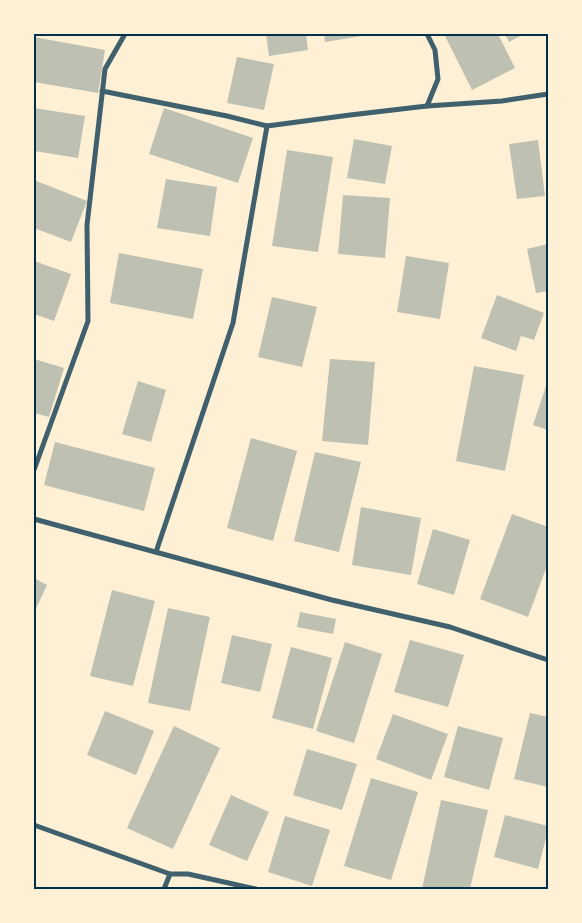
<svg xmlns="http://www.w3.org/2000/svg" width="582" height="923" viewBox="0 0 582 923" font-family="'PT Sans Narrow',sans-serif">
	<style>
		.building { fill: #bec0b2 }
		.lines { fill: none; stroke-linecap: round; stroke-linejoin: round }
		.minor { stroke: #3f606c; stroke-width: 5 }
		.neatline { fill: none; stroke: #003049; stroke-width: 2 }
	</style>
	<rect width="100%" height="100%" fill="#fdf0d5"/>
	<g class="building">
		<path d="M266,34h40l2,16 -39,6z"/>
		<path d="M324,34h44v1l-43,7z"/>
		<path d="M444,34h54l17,34 -43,22z"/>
		<path d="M505,34h19l-15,8z"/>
		<path d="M34,37l71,13 -7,43 -64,-11z"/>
		<path d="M237,57l37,7 -10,46 -37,-7z"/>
		<path d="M34,108l51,8 -7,42 -44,-7z"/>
		<path d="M164,108l89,30 -15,45 -89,-29z"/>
		<path d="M354,139l38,7 -7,38 -38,-6z"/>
		<path d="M538,140l7,56 -28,3 -8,-55z"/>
		<path d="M287,150l46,7 -15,95 -46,-6z"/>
		<path d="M166,179l51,8 -7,49 -53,-8z"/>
		<path d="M34,180l53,21 -16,41 -37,-14z"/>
		<path d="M343,195l47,3 -5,60 -47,-4z"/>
		<path d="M548,244v47l-12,2 -9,-44z"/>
		<path d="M119,253l84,16 -10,50 -83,-16z"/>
		<path d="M406,256l43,7 -9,56 -43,-7z"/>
		<path d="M34,261l37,13 -17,47 -20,-7z"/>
		<path d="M497,295l47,18 -10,27 -13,-4 -5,15 -35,-13z"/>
		<path d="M272,297l45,10 -15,60 -44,-10z"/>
		<path d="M34,359l30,9 -15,49 -15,-4z"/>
		<path d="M330,359l45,3 -7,83 -46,-4z"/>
		<path d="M474,366l50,9 -19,96 -49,-10z"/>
		<path d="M548,380v50l-15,-5z"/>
		<path d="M138,381l28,9 -15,52 -29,-8z"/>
		<path d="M251,438l46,13 -24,90 -46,-13z"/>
		<path d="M55,442l100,26 -11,43 -100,-26z"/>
		<path d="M315,452l46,10 -22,90 -45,-11z"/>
		<path d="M361,507l60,11 -10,57 -59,-10z"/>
		<path d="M512,514l36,13v36l-20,54 -48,-18z"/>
		<path d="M433,529l37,11 -16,55 -37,-11z"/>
		<path d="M34,578l13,7 -13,28z"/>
		<path d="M112,590l43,11 -22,85 -43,-10z"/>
		<path d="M168,608l42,9 -20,94 -42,-8z"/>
		<path d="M300,612l36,7 -3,15 -36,-7z"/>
		<path d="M232,635l40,9 -12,48 -39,-9z"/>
		<path d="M410,640l54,15 -16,52 -54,-15z"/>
		<path d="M345,642l37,12 -28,89 -38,-12z"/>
		<path d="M291,647l41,11 -19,71 -41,-11z"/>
		<path d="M105,711l49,20 -18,44 -49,-20z"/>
		<path d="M530,713l18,4v70l-34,-8z"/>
		<path d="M393,714l55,20 -17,46 -55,-21z"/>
		<path d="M174,726l46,22 -47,101 -46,-21z"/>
		<path d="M458,726l45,12 -14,52 -45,-13z"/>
		<path d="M307,749l50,15 -15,46 -49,-15z"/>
		<path d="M371,778l47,14 -27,88 -47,-14z"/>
		<path d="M231,795l38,17 -22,49 -38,-16z"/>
		<path d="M441,800l47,10 -18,79h-48z"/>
		<path d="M505,815l43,11v4l-10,39 -44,-12z"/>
		<path d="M285,816l45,14 -18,56 -44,-14z"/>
	</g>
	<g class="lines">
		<g class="minor">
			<path d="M102,91l125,25 40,10 83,-11 77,-9 75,-5 46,-7"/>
			<path d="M427,106l11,-27 -3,-29 -8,-16"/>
			<path d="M34,470l54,-149 -1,-96 18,-156 20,-35"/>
			<path d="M34,519l298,81 118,27 98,33"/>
			<path d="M156,552l77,-229 34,-197"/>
			<path d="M34,825l136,49h18l68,15"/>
			<path d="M164,889l6,-15"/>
		</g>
	</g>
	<rect width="582" height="923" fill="none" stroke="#fdf0d5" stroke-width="70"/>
	<rect x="35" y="35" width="512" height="853" class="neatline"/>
</svg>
